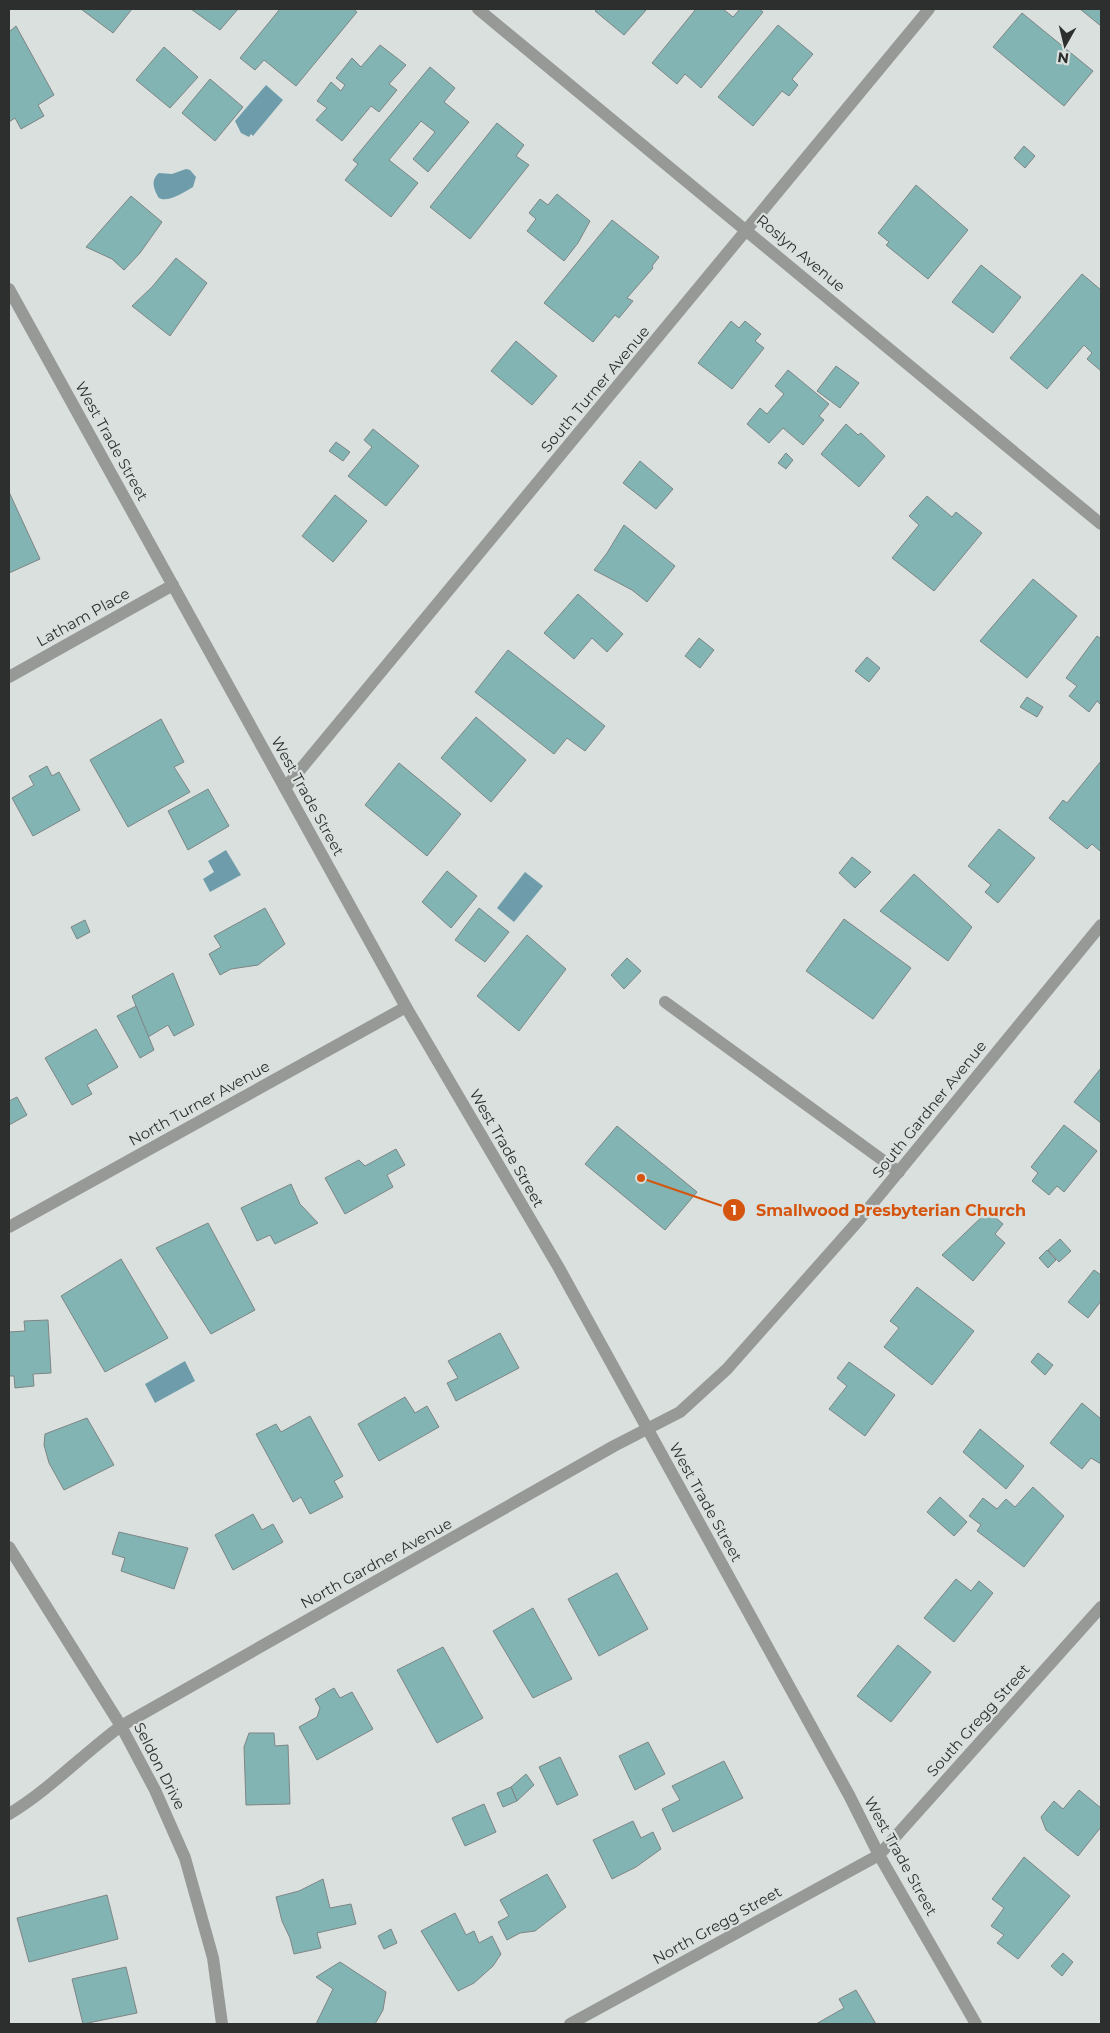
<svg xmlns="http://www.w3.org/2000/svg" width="1110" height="2033" viewBox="0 0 1110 2033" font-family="Montserrat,sans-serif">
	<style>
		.water { fill: #6f9caa }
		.building { fill: #82b4b4; stroke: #7e8585 }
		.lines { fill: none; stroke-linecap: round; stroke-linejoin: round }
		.minor { stroke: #979997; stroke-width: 12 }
		.labels { text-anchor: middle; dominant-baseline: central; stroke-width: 4.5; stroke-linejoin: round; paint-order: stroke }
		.street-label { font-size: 15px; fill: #2c2f2e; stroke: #d9e0dd }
		.leader { fill: none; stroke: #d5550f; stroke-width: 2 }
		.callout-dot { fill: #d5550f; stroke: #d9e0dd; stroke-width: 2 }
		.mark-label { font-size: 15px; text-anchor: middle; font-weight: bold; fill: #fff }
		.callout-label { font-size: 16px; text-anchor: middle; font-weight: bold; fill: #d5550f; stroke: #d9e0dd; stroke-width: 4.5; stroke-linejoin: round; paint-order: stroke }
	</style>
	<rect width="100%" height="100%" fill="#d9e0dd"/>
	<g class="water">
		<path d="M266,85l17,15 -30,36 -2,-2 -2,3 -8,-4 -6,-12z"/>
		<path d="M186,169l4,1 6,7 -3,10c-9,5 -25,16 -34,11 -5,-8 -9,-18 0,-25l13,1z"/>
		<path d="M226,850l15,25 -31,17 -7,-13 11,-7 -6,-11z"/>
		<path d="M525,872l18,14 -29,36 -17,-14z"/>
		<path d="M185,1361l10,20 -40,22 -10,-19z"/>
	</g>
	<g class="building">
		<path d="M81,9h51l-19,24z"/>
		<path d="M191,9h47l-18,21z"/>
		<path d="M280,9h73l4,3 -61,74 -32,-26 -9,10 -15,-12z"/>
		<path d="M597,9h50l-23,26 -29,-24z"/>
		<path d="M696,9h27l10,8 7,-8h19l4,3 -62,76 -16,-14 -8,10 -25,-21z"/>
		<path d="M1080,9h21v17z"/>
		<path d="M1022,13l71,58 -29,35 -71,-59z"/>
		<path d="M778,25l35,29 -21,25 6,6 -9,11 -7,-5 -29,35 -35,-29z"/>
		<path d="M16,26l38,69 -16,10 6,11 -23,13 -6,-11 -6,4v-90z"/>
		<path d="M380,45l26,20 -17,19 8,6 -18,22 -8,-6 -29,35 -26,-21 11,-12 -10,-7 14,-19 10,9 4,-6 -9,-7 16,-20 9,9z"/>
		<path d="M164,47l34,30 -28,31 -34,-28z"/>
		<path d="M430,67l25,21 -11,14 25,20 -41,50 -15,-13 22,-27 -14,-11 -32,39 29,23 -27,34 -46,-37 13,-16 -5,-4z"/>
		<path d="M210,79l33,28 -28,34 -33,-28z"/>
		<path d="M497,123l27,22 -8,11 13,9 -59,74 -40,-32z"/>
		<path d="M1024,146l11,10 -10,12 -11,-10z"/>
		<path d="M916,185l52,45 -40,49 -42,-34 3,-3 -11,-9z"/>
		<path d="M557,194l33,27 -12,22 -14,18 -37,-30 9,-12 -7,-6 11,-14 8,6z"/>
		<path d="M131,196l31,26 -22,31 -16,17 -12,-11 -26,-12z"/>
		<path d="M612,220l47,37 -7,9 1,2 -26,30 6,3 -14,17 -4,-3 -22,27 -49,-39z"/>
		<path d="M176,258l31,25 -37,53 -38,-30 20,-19z"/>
		<path d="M981,265l40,32 -28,36 -41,-31z"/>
		<path d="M1082,274l19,16v81l-14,-12 5,-6 -8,-8 -37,44 -37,-31z"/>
		<path d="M731,321l8,7 6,-7 16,13 -6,7 9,7 -32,41 -34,-26z"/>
		<path d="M516,341l41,35 -25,29 -41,-34z"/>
		<path d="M836,366l23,17 -19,25 -23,-17z"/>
		<path d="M788,370l41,34 -10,12 5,4 -21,25 -20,-17 -14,15 -22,-19 13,-16 7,6 17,-20 -9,-8z"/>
		<path d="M846,424l12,11 3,-2 24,23 -26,31 -38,-33z"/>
		<path d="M373,429l46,37 -33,40 -38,-30 24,-29 -8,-7z"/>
		<path d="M336,442l14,10 -7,9 -14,-10z"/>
		<path d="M786,453l7,7 -7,9 -8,-6z"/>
		<path d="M640,461l33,28 -17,20 -33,-26z"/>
		<path d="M9,492l31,67 -31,14z"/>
		<path d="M335,495l32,26 -34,41 -31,-26z"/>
		<path d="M927,496l25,21 4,-5 26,21 -48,58 -42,-33 27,-33 -10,-9z"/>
		<path d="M624,525l51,41 -28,36 -15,-12 -38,-20 13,-17z"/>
		<path d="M1033,579l44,37 -50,62 -47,-37z"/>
		<path d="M578,594l45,40 -16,18 -15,-14 -18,21 -30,-26z"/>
		<path d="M1097,636l4,3v66l-4,-4 -8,11 -20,-16 8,-10 -11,-8z"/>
		<path d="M699,638l15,12 -14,18 -15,-12z"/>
		<path d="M508,650l97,76 -20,25 -18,-13 -13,16 -79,-62z"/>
		<path d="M867,657l13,11 -11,14 -14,-11z"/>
		<path d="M1027,697l16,10 -6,10 -17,-10z"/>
		<path d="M476,717l50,43 -35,42 -50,-44z"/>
		<path d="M161,719l23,43 -10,5 16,25 -62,35 -38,-67z"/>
		<path d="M1101,761v88l-1,2 -8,-7 -5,5 -38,-31 14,-18 4,3z"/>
		<path d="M399,763l62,51 -34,42 -62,-51z"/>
		<path d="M47,766l5,10 7,-4 21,38 -47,26 -21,-38 22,-13 -5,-9z"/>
		<path d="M208,789l21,37 -41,24 -20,-39z"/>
		<path d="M999,829l36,29 -37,45 -13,-11 6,-7 -23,-19z"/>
		<path d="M852,857l19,15 -16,16 -16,-15z"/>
		<path d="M447,871l30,25 -26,32 -29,-26z"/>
		<path d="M914,874l58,53 -24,34 -68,-50z"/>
		<path d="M265,908l20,36 -27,21 -27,4 -11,6 -11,-21 12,-7 -7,-11z"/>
		<path d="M479,908l30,24 -24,30 -30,-22z"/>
		<path d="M844,919l67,49 -38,51 -67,-48z"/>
		<path d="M85,920l5,12 -13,7 -6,-12z"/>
		<path d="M527,935l39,34 -47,62 -42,-35z"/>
		<path d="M627,958l14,13 -17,18 -13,-14z"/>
		<path d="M173,973l21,52 -20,11 -6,-11 -20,12 -16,-41z"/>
		<path d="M136,1006l18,44 -14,8 -23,-42z"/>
		<path d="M96,1029l22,38 -31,18 5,9 -20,11 -27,-47z"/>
		<path d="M1101,1068v55l-27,-21z"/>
		<path d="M17,1097l10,18 -18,10v-24z"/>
		<path d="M1064,1125l33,26 -33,41 -7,-6 -8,9 -17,-14 6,-8 -7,-6z"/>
		<path d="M617,1126l80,66 -32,38 -80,-66z"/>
		<path d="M396,1149l9,16 -18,10 6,12 -48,27 -20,-36 34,-18 6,6z"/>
		<path d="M291,1184l9,20 18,19 -43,21 -5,-9 -13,6 -16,-33z"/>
		<path d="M988,1211l15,13 -8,10 10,9 -32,38 -31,-26z"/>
		<path d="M208,1223l47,87 -44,24 -55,-86z"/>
		<path d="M1060,1239l11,12 -12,11 -11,-12z"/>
		<path d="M1047,1250l9,10 -8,8 -9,-10z"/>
		<path d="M121,1259l47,79 -63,34 -44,-76z"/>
		<path d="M1094,1270l7,5v26l-13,17 -20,-16z"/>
		<path d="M917,1287l57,44 -42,54 -48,-38 15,-19 -9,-7z"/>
		<path d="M48,1320l3,53 -18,1 1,12 -19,2 -1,-12h-5v-44l16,-1 -1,-10z"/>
		<path d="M500,1333l19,35 -63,33 -9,-18 11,-5 -10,-17z"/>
		<path d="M1038,1353l15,12 -8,10 -14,-13z"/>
		<path d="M849,1362l46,33 -30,41 -36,-27 18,-23 -10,-8z"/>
		<path d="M405,1397l10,16 12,-7 12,21 -60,34 -21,-37z"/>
		<path d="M1082,1403l19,16v45l-10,-6 -9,11 -32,-26z"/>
		<path d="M310,1416l33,60 -9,5 9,16 -33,17 -9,-17 -8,5 -37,-68 20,-10 5,8z"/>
		<path d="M87,1418l27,47 -50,25 -15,-27 -5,-18 1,-11z"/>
		<path d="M980,1429l44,37 -18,23 -43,-37z"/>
		<path d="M1033,1487l31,29 -40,51 -47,-36 4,-6 -12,-9 14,-18 14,11 9,-10 9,8z"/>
		<path d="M940,1497l27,25 -13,14 -27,-24z"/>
		<path d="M253,1514l9,16 11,-6 10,18 -50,28 -18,-35z"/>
		<path d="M119,1532l69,16 -14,41 -53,-18 4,-13 -13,-4z"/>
		<path d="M617,1573l31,56 -49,27 -31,-57z"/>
		<path d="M956,1579l15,12 8,-10 14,12 -39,49 -30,-24z"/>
		<path d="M533,1608l39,71 -39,19 -40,-67z"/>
		<path d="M898,1645l33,27 -40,50 -34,-26z"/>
		<path d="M443,1647l40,71 -46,25 -40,-73z"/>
		<path d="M334,1688l6,10 12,-6 21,37 -56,31 -18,-33 18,-10 3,-9 -5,-9z"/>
		<path d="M249,1733h25l1,13 13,-1 2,59 -44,1 -2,-58z"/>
		<path d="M648,1742l17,32 -30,16 -16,-34z"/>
		<path d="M560,1757l18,38 -21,10 -18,-38z"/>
		<path d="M724,1761l19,37 -70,34 -11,-23 18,-9 -8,-14z"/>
		<path d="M526,1774l8,11 -17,16 -6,-14z"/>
		<path d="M511,1787l6,14 -14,6 -6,-14z"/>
		<path d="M1079,1790l22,18v19l-23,29 -32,-26 -5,-13 13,-16 9,8z"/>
		<path d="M484,1804l12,28 -31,14 -13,-28z"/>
		<path d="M633,1821l8,17 12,-6 8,17 -25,18 -24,12 -19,-39z"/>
		<path d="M1024,1857l46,39 -52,63 -21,-16 7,-8 -13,-9 13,-18 -12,-9z"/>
		<path d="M547,1874l19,33 -31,24 -15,2 -13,7 -9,-18 11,-6 -9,-16z"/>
		<path d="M323,1879l7,29 21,-4 5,20 -39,9 4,15 -27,6 -4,-16 -8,-17 -6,-24 23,-6z"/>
		<path d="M107,1895l11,44 -89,23 -12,-44z"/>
		<path d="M455,1913l11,22 8,-4 5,12 13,-7 9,18 -8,12 -19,17 -16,8 -37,-60z"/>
		<path d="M391,1929l6,14 -13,6 -6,-13z"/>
		<path d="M1063,1953l10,9 -11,14 -11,-10z"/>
		<path d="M340,1962l46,30 -3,18 -8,14h-59l17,-35 -17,-12z"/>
		<path d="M126,1967l11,46 -54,11 -11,-45z"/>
		<path d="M856,1990l20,34h-60l28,-16 -5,-9z"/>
	</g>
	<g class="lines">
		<g class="minor">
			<path d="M478,9l623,515"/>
			<path d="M9,289l397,718 153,261 290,527 30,60 97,169"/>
			<path d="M9,677l164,-92"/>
			<path d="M285,788l644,-779"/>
			<path d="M665,1002l234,170"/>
			<path d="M9,1227l397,-220"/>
			<path d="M9,1547l112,179 34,64 30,68 28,100 9,66"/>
			<path d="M9,1814c40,-24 74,-60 112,-88l493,-280 66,-34 47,-43 132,-149 242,-295"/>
			<path d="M570,2024l309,-169 222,-248"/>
		</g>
	</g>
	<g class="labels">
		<g class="street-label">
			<text transform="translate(801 253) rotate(40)">Roslyn Avenue</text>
			<text transform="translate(595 389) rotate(-50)">South Turner Avenue</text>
			<text transform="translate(112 441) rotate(61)">West Trade Street</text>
			<text transform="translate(83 617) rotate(-29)">Latham Place</text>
			<text transform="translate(308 796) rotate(61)">West Trade Street</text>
			<text transform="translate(199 1103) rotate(-29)">North Turner Avenue</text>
			<text transform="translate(929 1109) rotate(-51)">South Gardner Avenue</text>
			<text transform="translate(507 1148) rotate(60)">West Trade Street</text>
			<text transform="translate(706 1502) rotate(61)">West Trade Street</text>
			<text transform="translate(376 1563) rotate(-29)">North Gardner Avenue</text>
			<text transform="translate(978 1720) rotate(-48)">South Gregg Street</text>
			<text transform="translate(160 1766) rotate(63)">Seldon Drive</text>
			<text transform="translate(901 1856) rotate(61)">West Trade Street</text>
			<text transform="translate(717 1925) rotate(-29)">North Gregg Street</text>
		</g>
	</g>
	<path class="leader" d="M641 1178L734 1210"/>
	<g class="callout-dot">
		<circle cx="641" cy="1178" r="5"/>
		<circle cx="734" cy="1210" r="12"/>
	</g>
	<g class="mark-label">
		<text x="734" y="1215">1</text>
	</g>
	<g class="callout-label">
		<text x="891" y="1216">Smallwood Presbyterian Church</text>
	</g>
	<rect width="1110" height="2033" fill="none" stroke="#2c2f2e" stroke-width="20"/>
	<g transform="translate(1065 45) rotate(188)" stroke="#d9e0dd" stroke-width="4" paint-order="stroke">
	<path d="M0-4L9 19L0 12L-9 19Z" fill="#2c2f2e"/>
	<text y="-8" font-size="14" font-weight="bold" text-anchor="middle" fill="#2c2f2e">N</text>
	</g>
</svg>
